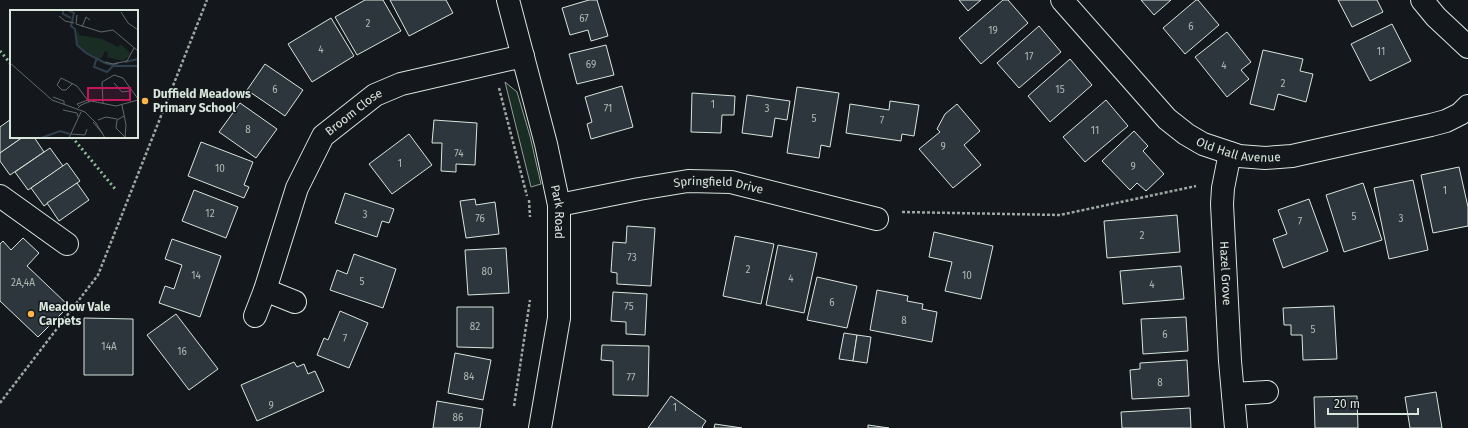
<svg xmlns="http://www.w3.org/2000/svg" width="1468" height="428" viewBox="0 0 1468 428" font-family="'Fira Sans',sans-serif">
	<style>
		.green { fill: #1a2d24; stroke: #939e99 }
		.building { fill: #2c363c; stroke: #d8e6dc }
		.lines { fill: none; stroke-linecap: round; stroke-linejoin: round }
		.minor-casing { stroke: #d8e6dc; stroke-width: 24 }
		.path { stroke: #9da8a2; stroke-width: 2.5; stroke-dasharray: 3 2; stroke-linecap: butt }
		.minor { stroke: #14181c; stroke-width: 22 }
		.hedge { stroke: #8ac095; stroke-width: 3; stroke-dasharray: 2 3; stroke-linecap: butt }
		.poi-dot { fill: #ffb74d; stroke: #14181c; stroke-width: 1.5 }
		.labels { text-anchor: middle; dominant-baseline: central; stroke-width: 3; stroke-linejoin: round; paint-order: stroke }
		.number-label { font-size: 10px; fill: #adbab4 }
		.poi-label { font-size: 12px; font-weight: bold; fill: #d8e6dc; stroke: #14181c; text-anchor: start }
		.street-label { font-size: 12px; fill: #d8e6dc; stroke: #14181c }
		.inset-river { fill: none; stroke: #2f3f4d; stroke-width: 2 }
		.inset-road { fill: none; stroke: #626a69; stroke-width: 1 }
		.view { fill: #c2185b; fill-opacity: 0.15; stroke: #c2185b; stroke-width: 2 }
		.inset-edge { fill: none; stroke: #d8e6dc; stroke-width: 2 }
	</style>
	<rect width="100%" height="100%" fill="#14181c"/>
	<path class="green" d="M505,82l12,10 13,44 11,48 -10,3z"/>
	<g class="building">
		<path d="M365,0h18l18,31 -44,24 -22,-38z"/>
		<path d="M390,0h56l7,13 -44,23z"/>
		<path d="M589,0h8l11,36 -17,5 -3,-11 -18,5 -8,-27z"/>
		<path d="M959,0h22l-13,11z"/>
		<path d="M1003,0h5l20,23 -47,41 -22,-26z"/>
		<path d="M1141,0h30l-17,15z"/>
		<path d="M1196,0h2l21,25 -34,29 -22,-26z"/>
		<path d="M1338,0h39l6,12 -31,15z"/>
		<path d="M331,18l23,38 -42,26 -24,-38z"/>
		<path d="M1392,24l19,37 -41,20 -19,-37z"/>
		<path d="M1039,26l22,26 -42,36 -22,-25z"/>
		<path d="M1227,32l24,30 -10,8 8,9 -22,18 -32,-40z"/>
		<path d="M606,45l8,30 -37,9 -8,-30z"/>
		<path d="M1263,50l40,9 -3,12 13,3 -7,28 -28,-8 -4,16 -24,-6z"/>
		<path d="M1070,59l22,26 -42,37 -22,-26z"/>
		<path d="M265,64l38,26 -18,26 -38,-26z"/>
		<path d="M622,86l11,41 -42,12 -4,-15 5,-2 -7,-25z"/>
		<path d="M797,87l42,6 -9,54 -9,-2 -2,13 -32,-5z"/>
		<path d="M692,93l43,3 -1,19h-12l-1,18 -30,-1z"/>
		<path d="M747,95l43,6 -3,19 -12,-2 -3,19 -30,-4z"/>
		<path d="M1106,100l22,26 -43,36 -22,-25z"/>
		<path d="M890,101l29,4 -5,31 -12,-2 -1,7 -55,-8 4,-29 39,6z"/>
		<path d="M240,103l37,26 -21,29 -37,-26z"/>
		<path d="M957,104l23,27 -16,14 17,20 -28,23 -34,-39 21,-17 -3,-3 8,-15z"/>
		<path d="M11,119v18h12l-23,16v-26z"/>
		<path d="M434,120l43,3 -2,42 -19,-1v8l-15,-1 1,-28h-10z"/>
		<path d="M1134,131l14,15 -5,5 21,23 -18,17 -9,-8 -7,7 -28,-29z"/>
		<path d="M409,134l23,31 -40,29 -23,-30z"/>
		<path d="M23,137h11l10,15 -34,23 -10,-14v-8z"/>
		<path d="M201,142l52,20 -9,23 5,2 -5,11 -56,-22z"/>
		<path d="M50,148l13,18 -35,24 -13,-18z"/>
		<path d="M67,163l13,18 -36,25 -13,-18z"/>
		<path d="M1459,167l9,40v19l-35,7 -12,-58z"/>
		<path d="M1413,180l15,70 -39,9 -15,-71z"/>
		<path d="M77,183l12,17 -30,21 -12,-18z"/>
		<path d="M1363,183l19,57 -38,12 -18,-57z"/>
		<path d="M194,190l44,17 -12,31 -44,-17z"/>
		<path d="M345,193l49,16 -5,14 -7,-2 -5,16 -42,-14z"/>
		<path d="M475,199l1,6 19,-3 4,32 -33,4 -6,-37z"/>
		<path d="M1309,199l19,52 -45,17 -10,-29 14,-5 -9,-24z"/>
		<path d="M1177,215l3,37 -73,6 -3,-37z"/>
		<path d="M627,226l28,2 -4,58 -34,-2v-11l-6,-1 2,-30 13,1z"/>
		<path d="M934,232l59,14 -12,53 -36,-8 7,-29 -23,-5z"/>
		<path d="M735,236l39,8 -13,60 -38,-8z"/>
		<path d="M23,238l16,15 -12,13 42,40 -31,31 -38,-36v-57l3,-3 8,9z"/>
		<path d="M172,239l49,17 -21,61 -41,-14 6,-17 9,3 8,-24 -17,-6z"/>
		<path d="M778,245l39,8 -13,60 -38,-8z"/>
		<path d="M506,248l3,45 -41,2 -3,-45z"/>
		<path d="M354,254l42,15 -13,39 -53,-18 7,-20 10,4z"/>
		<path d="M1181,266l3,33 -61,5 -3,-33z"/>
		<path d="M817,277l40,9 -10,42 -40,-8z"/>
		<path d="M877,290l31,6 -1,5 16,3 -1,5 15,3 -5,30 -62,-12z"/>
		<path d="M613,292l34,2 -2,41 -19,-1v-12l-15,-1z"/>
		<path d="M1334,306l3,53 -34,1 -1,-25h-11v-10h-7l-1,-17z"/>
		<path d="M457,307h36v41l-36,-1z"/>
		<path d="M340,311l28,12 -19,45 -32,-13 7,-17 4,2z"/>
		<path d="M176,314l42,55 -29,21 -42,-55z"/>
		<path d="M1186,317l2,34 -45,3 -2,-35z"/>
		<path d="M84,318l49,1v56h-49z"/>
		<path d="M844,333l13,2 -4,26 -14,-2z"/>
		<path d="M857,335l14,2 -4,26 -14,-2z"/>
		<path d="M602,345l47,1 -1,50 -35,-1v-34l-12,-1z"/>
		<path d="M455,353l36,7 -8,40 -35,-7z"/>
		<path d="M1187,360l2,36 -57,3 -2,-29 10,-1v-6z"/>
		<path d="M294,362l3,5 7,-3 4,10 7,-3 9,20 -67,30 -16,-36z"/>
		<path d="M1436,392l6,36h-32l-5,-31z"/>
		<path d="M671,396l35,25 -4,6 1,1h-55z"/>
		<path d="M1357,396l1,32h-43l-1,-31z"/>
		<path d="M437,401l46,8 -3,19h-47z"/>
		<path d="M1190,408l1,20h-69l-1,-16z"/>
		<path d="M715,424l27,4h-28z"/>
		<path d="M868,425l21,3h-21z"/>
	</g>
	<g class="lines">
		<g class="minor-casing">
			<g id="minor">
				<path id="s1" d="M508,0l38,144 13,61v113l-19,110"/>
				<path id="s2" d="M1062,0l105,119 19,15 17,10 36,12 26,2 27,-2 139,-31 15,-4 14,-7 8,-8"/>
				<path d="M1422,0l14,17 32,30"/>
				<path id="s3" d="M1230,153l-7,35 -1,16 8,157 6,67"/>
				<path d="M0,196l67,48"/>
				<path id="s4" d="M559,205l80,-16 49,-8 43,1 146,37"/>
				<path id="s5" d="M265,290l32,-102 26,-52 52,-41 26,-11 122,-28"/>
				<path d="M255,316l10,-26 30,12"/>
				<path d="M1233,394l34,-2"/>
			</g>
		</g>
		<g class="path">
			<path d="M499,88l28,108"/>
			<path d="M529,200l1,17"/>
			<path d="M902,212l158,3 136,-29"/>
			<path d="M0,403l98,-128 109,-275"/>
			<path d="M514,406l16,-106"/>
		</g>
		<use href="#minor" class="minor"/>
		<g class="hedge">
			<path d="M0,51l11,13"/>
			<path d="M72,137l44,53"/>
		</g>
	</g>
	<g class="poi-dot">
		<circle cx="145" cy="101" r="4"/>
		<circle cx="31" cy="314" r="4"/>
	</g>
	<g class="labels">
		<g class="number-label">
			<text x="584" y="19">67</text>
			<text x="368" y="24">2</text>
			<text x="1191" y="27">6</text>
			<text x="993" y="31">19</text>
			<text x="321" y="50">4</text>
			<text x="1381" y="52">11</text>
			<text x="1029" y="57">17</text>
			<text x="591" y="65">69</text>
			<text x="1224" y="66">4</text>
			<text x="1283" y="84">2</text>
			<text x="275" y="90">6</text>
			<text x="1060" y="90">15</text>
			<text x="713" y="105">1</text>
			<text x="608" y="109">71</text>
			<text x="767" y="109">3</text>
			<text x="814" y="119">5</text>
			<text x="882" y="121">7</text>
			<text x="248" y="130">8</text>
			<text x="1095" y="131">11</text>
			<text x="943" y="147">9</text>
			<text x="459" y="154">74</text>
			<text x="400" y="164">1</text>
			<text x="1133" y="167">9</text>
			<text x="220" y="169">10</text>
			<text x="1445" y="191">1</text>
			<text x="210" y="214">12</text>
			<text x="365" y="215">3</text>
			<text x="1354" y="217">5</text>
			<text x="480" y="219">76</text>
			<text x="1401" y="219">3</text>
			<text x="1300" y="222">7</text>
			<text x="1142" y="236">2</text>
			<text x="632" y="258">73</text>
			<text x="748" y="270">2</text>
			<text x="487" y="272">80</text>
			<text x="196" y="276">14</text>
			<text x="967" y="276">10</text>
			<text x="791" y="279">4</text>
			<text x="362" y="282">5</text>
			<text x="23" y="283">2A,4A</text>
			<text x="1152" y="285">4</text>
			<text x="832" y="303">6</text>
			<text x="629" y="307">75</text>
			<text x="904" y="321">8</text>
			<text x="475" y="327">82</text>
			<text x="1313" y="330">5</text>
			<text x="1165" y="335">6</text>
			<text x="345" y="339">7</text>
			<text x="109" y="347">14A</text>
			<text x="182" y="352">16</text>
			<text x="469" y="377">84</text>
			<text x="631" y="378">77</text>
			<text x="1160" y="383">8</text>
			<text x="271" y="406">9</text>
			<text x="675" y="408">1</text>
			<text x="458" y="418">86</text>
		</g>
		<g class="poi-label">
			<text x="153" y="94">Duffield Meadows<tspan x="153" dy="14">Primary School</tspan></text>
			<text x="39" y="307">Meadow Vale<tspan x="39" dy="14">Carpets</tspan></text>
		</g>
		<g class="street-label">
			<text stroke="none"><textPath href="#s5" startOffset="204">Broom Close</textPath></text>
			<text stroke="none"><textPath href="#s2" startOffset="239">Old Hall Avenue</textPath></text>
			<text stroke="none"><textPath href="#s4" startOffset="162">Springfield Drive</textPath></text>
			<text stroke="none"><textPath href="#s1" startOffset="218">Park Road</textPath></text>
			<text stroke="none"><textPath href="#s3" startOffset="121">Hazel Grove</textPath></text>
		</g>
	</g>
	<g transform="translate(10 10)">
		<rect width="128" height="128" fill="#14181c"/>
		<path d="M67,19l2,6 23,4 16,8 3,-3 10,10 -8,7 -16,-4 1,-5 -3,-1 -4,8 -15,-7 -9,-8z" fill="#1a2d24"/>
		<path class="inset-river" d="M53,0v4l8,4M58,0l6,3 -3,13 4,3 2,16 9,8 19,10 8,2 5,-2M87,47l-3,10 13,5 6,-6h25M115,52l13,-3M31,128l19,-7 10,3"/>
		<path class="inset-road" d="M111,2l7,11 10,7M67,5l-1,9 25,8 12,-2 25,21M49,6l6,5 9,2M72,17l4,-10 4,3M95,52l8,2 14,-3 7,-13M0,53l42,37 33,12 11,11 9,15M51,68l16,8 12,16M51,68l-4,7 5,5h4l7,-7M104,73l8,9 8,-1M43,87l11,4v3M93,93l-1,-21 12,-7 9,3 15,21M112,95l4,20 -1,13M69,96l-2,-2 11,-4M68,98l3,-3 10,-4 25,5 22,-6M53,100l14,3 1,4M114,106l-7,4 -1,8 9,9M88,110l8,-3 11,2M83,112l10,12M61,124l14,1 2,-6M59,128l12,-26"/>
		<path class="view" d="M78,78h42v12h-42z"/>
		<rect width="128" height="128" class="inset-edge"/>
	</g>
	<path d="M1328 408v6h90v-6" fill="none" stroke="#d8e6dc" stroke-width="2"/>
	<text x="1334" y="408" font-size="12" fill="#d8e6dc" stroke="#14181c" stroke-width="3" paint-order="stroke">20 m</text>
</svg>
